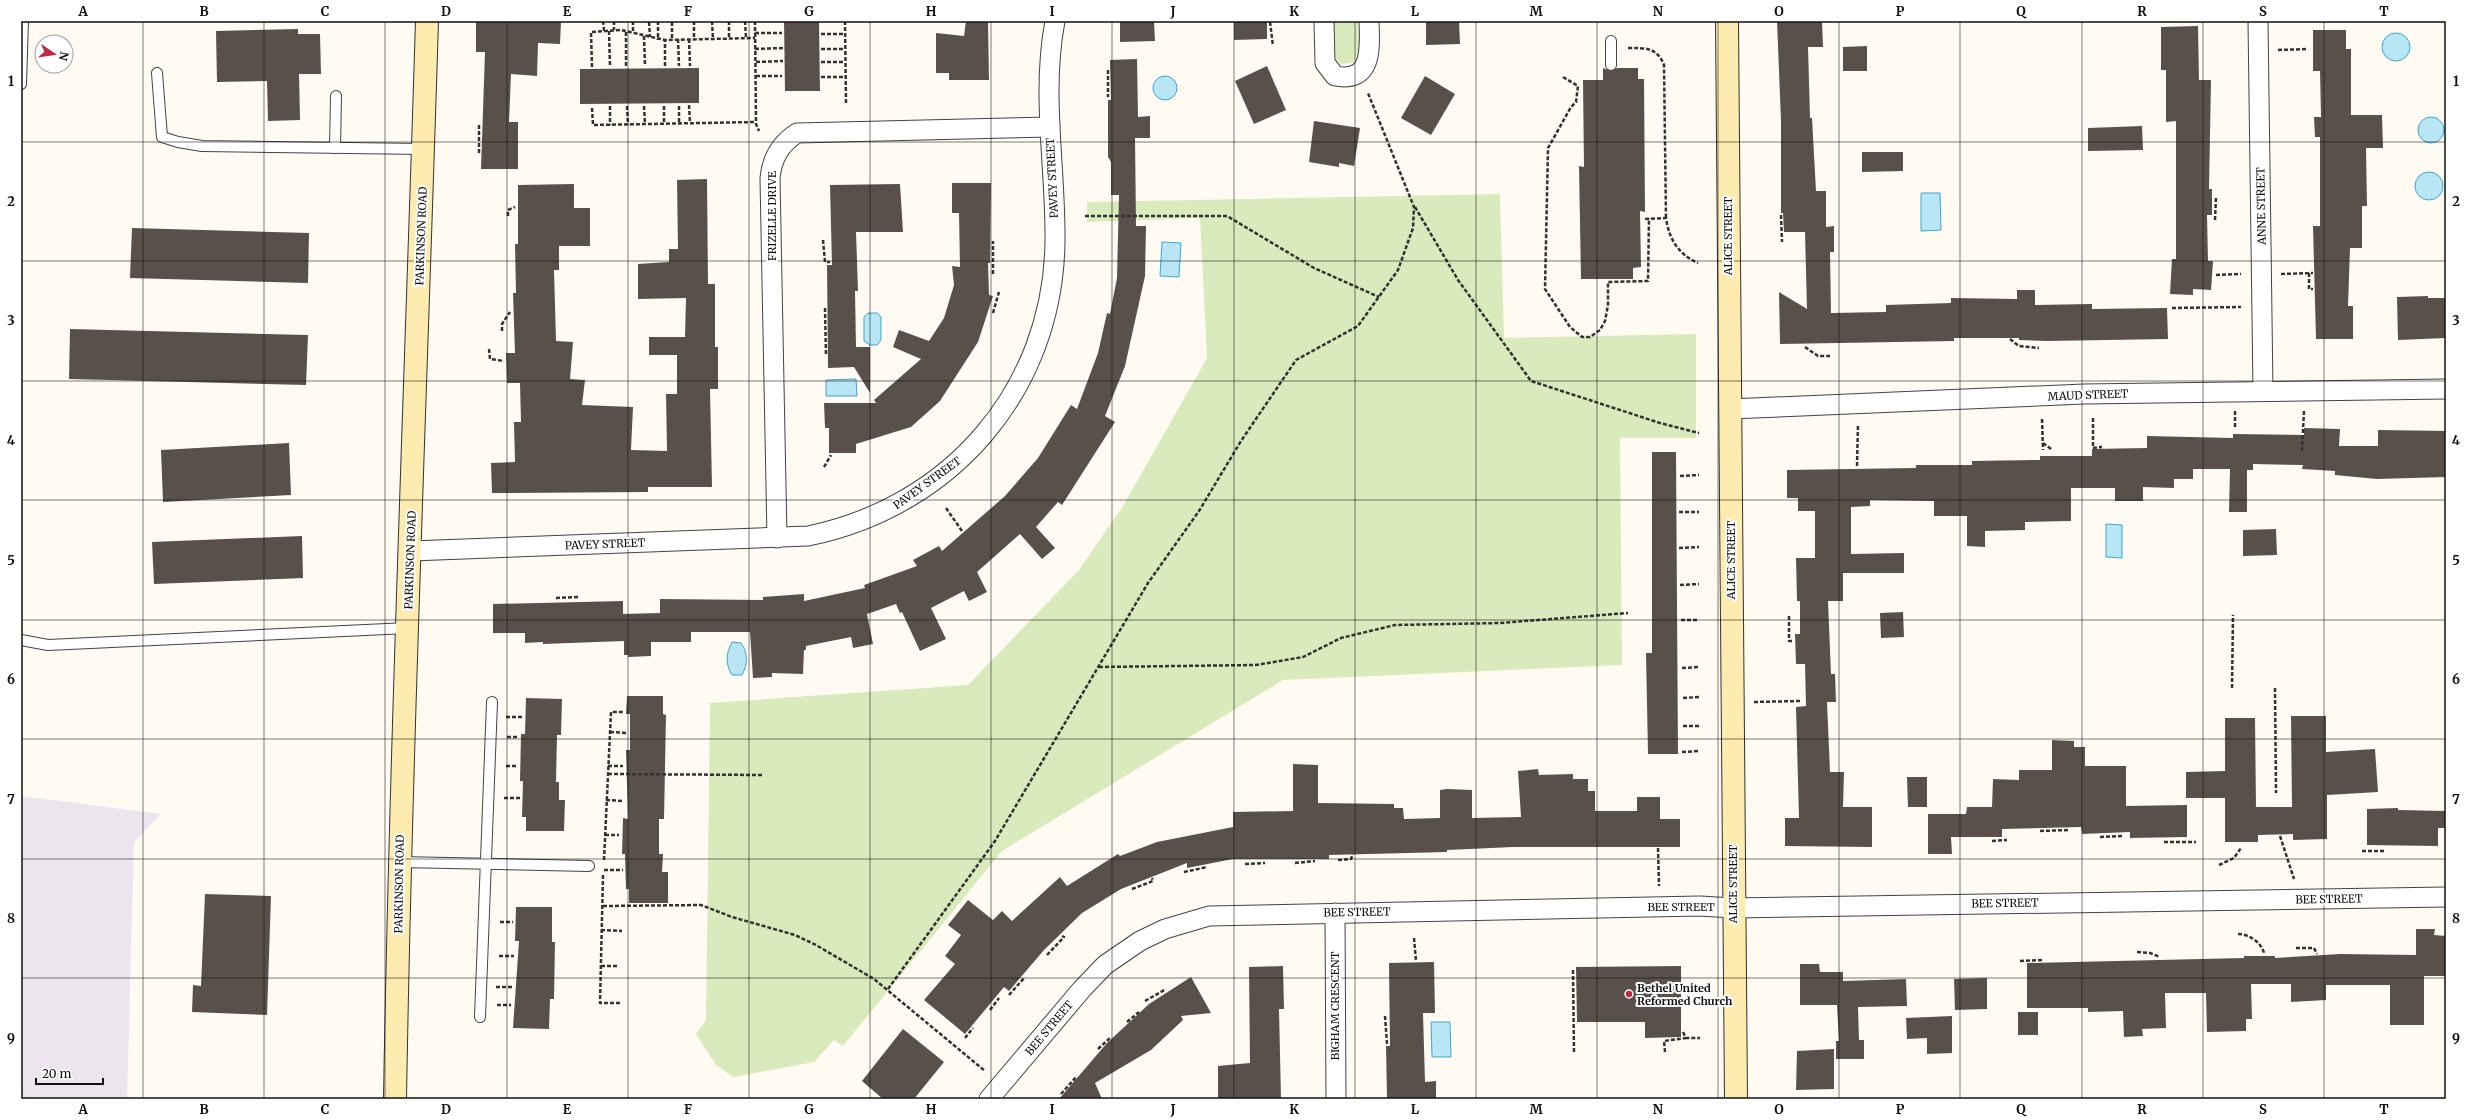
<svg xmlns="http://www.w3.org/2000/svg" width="2467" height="1120" viewBox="0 0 2467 1120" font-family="Merriweather,serif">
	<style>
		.industrial { fill: #ece5ee }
		.green { fill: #d9eabc }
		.water { fill: #b8e6f5; stroke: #40a5cc }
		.building { fill: #59504c }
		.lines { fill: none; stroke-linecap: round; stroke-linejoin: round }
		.lane-casing { stroke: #434343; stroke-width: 12 }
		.street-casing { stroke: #434343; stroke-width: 21 }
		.secondary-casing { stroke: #323232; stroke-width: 24 }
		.path { stroke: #323232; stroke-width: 2.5; stroke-dasharray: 4 2; stroke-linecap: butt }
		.lane { stroke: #fff; stroke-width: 10 }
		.street { stroke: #fff; stroke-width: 19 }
		.secondary { stroke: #fdebb0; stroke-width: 22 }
		.grid { fill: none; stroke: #101010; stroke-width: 1; stroke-opacity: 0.55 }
		.poi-dot { fill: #bf2943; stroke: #fff; stroke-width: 1.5 }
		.labels { text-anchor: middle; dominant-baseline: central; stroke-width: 4; stroke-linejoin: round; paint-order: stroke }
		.street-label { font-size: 11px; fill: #101010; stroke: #fff }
		.poi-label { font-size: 11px; font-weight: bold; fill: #101010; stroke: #fff; text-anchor: start }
		.neatline { fill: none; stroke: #101010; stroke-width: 1.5 }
		.grid-label { font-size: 13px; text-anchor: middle; font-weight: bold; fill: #101010 }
	</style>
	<rect width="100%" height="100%" fill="#fffbf3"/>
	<path class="industrial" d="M21,796l140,18 -27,28 -7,257h-106z"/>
	<g class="green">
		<path d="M1333,21h25c0,13 4,32 -6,42l-11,1 -5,-4 -3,-7z"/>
		<path d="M1500,194l4,144 192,-4v104h-76l2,227 -339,15 -281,171 -159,195 -9,-6 -20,22 -81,15 -17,-12 -20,-31 10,-14 4,-317 258,-18 111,-115 44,-64 84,-148 -7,-140 -113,4v-20z"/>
	</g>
	<g class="water">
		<circle cx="2396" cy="47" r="14"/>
		<circle cx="1165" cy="88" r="12"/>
		<circle cx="2431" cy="130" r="13"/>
		<circle cx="2429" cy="186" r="14"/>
		<path d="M1921,193h19l1,37 -20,1z"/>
		<path d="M1162,242l19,1 -2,34 -19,-1z"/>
		<path d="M868,313h9l4,4v23l-4,5h-7l-6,-4v-24z"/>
		<path d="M856,379l1,17h-31v-16z"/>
		<path d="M2106,524l16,1v33l-16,-1z"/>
		<path d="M732,642l9,1c7,9 7,21 1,32h-10c-7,-11 -6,-22 0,-33z"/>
		<path d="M1431,1022h19l1,35h-19z"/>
	</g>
	<g class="building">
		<path d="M476,21h85l-1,23 -22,-1 -1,33 -26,-2 -2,48h9v47h-37l4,-117h-9z"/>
		<path d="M784,21h35l1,70h-35z"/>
		<path d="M966,21h22l1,59h-40v-7h-13v-40l28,3z"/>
		<path d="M1120,21h34l1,20 -35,1z"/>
		<path d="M1234,21h33v18l-33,1z"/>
		<path d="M1426,21h33l1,23 -34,1z"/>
		<path d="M1777,21h45l1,26h-15l2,71h2l4,73h10v36l8,-1v26h-4l1,61 55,-1v-7l65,-2v-5l66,1v-9h18v15l57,-1v5l75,-1 1,31 -122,2 -27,-1v-2h-65v3l-174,3 -1,-52 28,17 -2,-77h-21l-1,-19h-2v-92z"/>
		<path d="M2198,26l1,54h12l-2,109h3v26h-5l1,46h5l-2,29 -18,-1v6l-23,-1 2,-35h4v-138l-10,1v-52h-5v-43z"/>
		<path d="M298,29v5h22l1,40h-22l1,46 -32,1 -1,-40 -50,1 -1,-51z"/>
		<path d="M2313,30h33v19h5v66h31l1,33h-17l1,58h-5v42h-12l-2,58h5v33h-37l-3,-113h7v-89h-5l-1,-20h7l-1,-46h-7z"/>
		<path d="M1867,46v25h-24v-24z"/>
		<path d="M1137,59l1,58 12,-1v22h-15l1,88h10l-1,50 -20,90 -20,50 10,6 -53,83 -4,-3 -22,25 19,21 -13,11 -22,-25 -43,38 10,20 -18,9 -5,-10 -33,17 15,31 -26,12 -18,-39 -2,1 -4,-9 -29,10 6,30 -20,4 -2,-11 -45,9v4h-2l-1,24 -31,-1v4l-19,1 -3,-46h-59v10h-40v14l-23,1v-2h-4v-14l-81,3v-2l-18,1v-10h-32v-29l130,-3v13l37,-1v-14l103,1v-3l41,-3v7l61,-13 -1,-3 53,-19 -4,-6 26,-14 3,5 63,-55 33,-38 33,-53 6,4 21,-56 9,-40 3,1 7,-36 2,-83h-8v-33l-3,-5v-57h3l-1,-40z"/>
		<path d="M1267,66l19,44 -32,14 -19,-43z"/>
		<path d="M699,68v35l-119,1v-35z"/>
		<path d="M1603,68l8,3 6,-3h21v11h6l1,133 -5,-1 1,56 -8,1v11h-52l-2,-113 5,1 -1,-87h20z"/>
		<path d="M1425,76l30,18 -24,41 -30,-17z"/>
		<path d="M1314,121l46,7 -6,38 -15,-3v4l-30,-5z"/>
		<path d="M2142,126l1,24 -55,1v-23z"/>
		<path d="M1862,152h41v19l-41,1z"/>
		<path d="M707,179l1,105h7v63h3v42h-8l2,98h-64v5l-156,1 -1,-30 24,-1 -1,-40h7l-1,-39h-13l-1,-30h9l-2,-60h3l-1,-49h3v-59l56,-1v24h16v38h-31v24h-5l2,71 17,1 -3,37 15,1 -3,25 51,2 -2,43 36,1 -1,-57h11v-39h-28v-18h36l1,-39 -48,1v-35l31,-2v-13h9l-1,-69z"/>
		<path d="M952,183h39l-1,80h-2l1,32 4,1 -15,46 -38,59 -29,26 -55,17v9h-27v-25h-4l-1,-25h52l-2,-3 47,-41 -28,-12 6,-17 30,11 15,-23 10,-33 -2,-19 8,1 -1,-54h-7z"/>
		<path d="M900,184l3,48h-47l2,59h-3l1,56h14v46l-16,-26 -26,1 -1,-103h5l-2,-80z"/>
		<path d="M132,228l177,5 -1,50 -178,-5z"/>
		<path d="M2428,296v2h18v40l-48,2 -1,-43z"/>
		<path d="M70,329l238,6 -2,50 -237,-6z"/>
		<path d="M2304,428l36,1 -1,17h39v-16l68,1v46l-69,2 -42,-4v-4l-33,-2 1,-4 -50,-1v6h-6v42h-18l1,-43h-37v10h-19v9l-31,-1v14h-28v-13h-44v33l-46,1v8l-40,1v16l-18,-1v-30h-33v-15l-64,-1v6l-19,1v47l53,-1v20h-61v28h-15l3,73h4l1,28h-9l3,70h14l-1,35h29v40l-87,-1v-28h14l-3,-111 10,-1 -1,-42h-9l-1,-30h5v-33h-3l-1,-43h19v-47h-17v-13h-11v-28l129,-2v-3h56v-4l68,-1v-4h52v-7l55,-1v-12l86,2v-4l71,1z"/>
		<path d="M289,443l2,52 -128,7 -2,-52z"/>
		<path d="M1652,452h24l2,302h-30l-2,-101h6z"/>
		<path d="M2276,529l1,26 -34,1v-26z"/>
		<path d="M302,536l1,42 -149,6 -2,-42z"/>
		<path d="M1903,612l1,25 -23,1 -1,-25z"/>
		<path d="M627,696h36v18l3,1 -2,104h-5v35h4l-1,18h6v31h-39v-14h-3l-1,-35h-3l1,-36 5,1 -2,-69h4v-36h-4z"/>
		<path d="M526,698l36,1 -1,36h-4l-1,47h3v18h6l-1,31h-38v-14h-4l1,-36h-3l1,-47h4z"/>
		<path d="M2291,716h35v36l49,-3 3,43 -51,3v44l-34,1v-6l-35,1v7h-33v-44h-39v-26l39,-1v-53h30l1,89h36z"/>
		<path d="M2052,740l22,1v6h11v19h41v40l61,-1v32l-57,1v-6l-48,2 -1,-7 -79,2v8h-51l1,17h-24v-40h38l1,-7h25l1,-28 26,1v-10h33z"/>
		<path d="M1293,764l25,1v38l76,1v4h9l1,11 36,-1v-28l7,-1 25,1v28l49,-1 -3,-46 20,-2 1,6 34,-1v5h15v12h7v20h42v-14h23v22h20v28h-167l-66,3v2l-118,3v4h-96l-46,9v-5l-66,26 -39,24 -38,37 -35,41 -5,-4 -39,47 -41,-34 31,-36 -10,-8 16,-21 -13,-10 20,-25 25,20 9,-9 10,10 48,-44 7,9 51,-32 2,2 37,-14 76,-15v-15l60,-1z"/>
		<path d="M1907,777h20v30h-19z"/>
		<path d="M2398,808v2l48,1v17h-8v18l-71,-1v-36z"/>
		<path d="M205,894l66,2 -4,119 -75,-3 1,-27 8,1z"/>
		<path d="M516,907h36v35h3l-1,57h-4l-1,30 -36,-1 6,-87h-4z"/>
		<path d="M2416,929h19l-1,6 12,1v40h-22v49h-34v-40h-64v15l-35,2v-18h-40l1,35h-6v12l-39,1 -1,-39h-41l1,35 -24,1 1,7 -19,1 -1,-26 -35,1v-4h-61v-45l217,-5v-2h31v2l65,-4 76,1z"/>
		<path d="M1434,962l1,51h-12l2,69 11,-1v18h-49l-1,-53h4l-1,-83z"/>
		<path d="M1800,964h19l1,8h23v9l63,-2 1,27 -49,1 1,33h5v19h-28v-18h3l-2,-36h-37z"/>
		<path d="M1283,966l1,43h-5l2,90h-63v-33l32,-3 -1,-96z"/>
		<path d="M1681,966v71l-36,1v-16h-68l-1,-55z"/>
		<path d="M1191,977l20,36 -30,3 2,4 -32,30 -56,33 7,16h-43l48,-56 42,-39z"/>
		<path d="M1987,978v31l-32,1 -1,-31z"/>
		<rect x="2018" y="1012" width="20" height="23"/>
		<path d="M1952,1016v37l-25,1v-16l-20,1 -1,-21z"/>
		<path d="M903,1029l41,33 -30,37h-31l-21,-18z"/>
		<path d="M1834,1049v40l-38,1 1,-39z"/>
	</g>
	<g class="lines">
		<g class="lane-casing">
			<g id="lane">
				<path d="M1611,41v24"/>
				<path d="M157,73l5,64 16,5 24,4 222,3"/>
				<path d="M21,84l2,-63"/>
				<path d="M335,148l1,-52"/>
				<path d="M21,640l27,5 360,-17"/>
				<path d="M399,862l190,4"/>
				<path d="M480,1017l12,-315"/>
			</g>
		</g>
		<g class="street-casing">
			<g id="street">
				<path d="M1324,21l1,42 10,13c38,7 35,-28 34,-55"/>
				<path d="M2258,21l5,370"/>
				<path d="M1730,409l354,-15 362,-5"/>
				<path d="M777,538l-7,-360c2,-20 10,-34 27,-45l253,-6"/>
				<path d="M411,551l397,-15c143,-29 245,-146 247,-294 1,-74 -14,-148 0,-221"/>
				<path d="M1335,913l1,186"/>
				<path d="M989,1099l93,-110 23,-24 35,-24 25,-12 44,-13 491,-10 33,2 713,-11"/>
			</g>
		</g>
		<g class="secondary-casing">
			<g id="secondary">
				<path d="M1727,21l9,1078"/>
				<path d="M395,1099c6,-359 21,-719 32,-1078"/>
			</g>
		</g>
		<g class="path">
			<path d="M603,21l1,10"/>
			<path d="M614,21v9"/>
			<path d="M633,21v12"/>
			<path d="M658,21v19"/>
			<path d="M694,21v18"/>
			<path d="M712,21l1,18"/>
			<path d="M729,21v17"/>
			<path d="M745,21l1,17"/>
			<path d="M755,21l1,103 3,7"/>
			<path d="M845,21l1,83"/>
			<path d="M649,22l1,15"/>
			<path d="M672,22v18"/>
			<path d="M1270,22l3,24"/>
			<path d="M609,31l1,35"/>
			<path d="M755,33h27"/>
			<path d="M821,34h24"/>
			<path d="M644,36l1,30"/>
			<path d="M678,39l1,27"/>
			<path d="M689,39l1,27"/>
			<path d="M1628,48c17,0 29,-1 36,17l2,153"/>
			<path d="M755,49l28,-1"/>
			<path d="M821,49h24"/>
			<path d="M2278,50l30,-1"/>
			<path d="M756,62l27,-1"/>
			<path d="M821,62h24"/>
			<path d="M626,66v-35"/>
			<path d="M665,66v-26"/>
			<path d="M592,67l-1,-35 30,-2 44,10 90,-2"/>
			<path d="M1108,70v27"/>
			<path d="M756,76h26"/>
			<path d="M821,77h24"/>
			<path d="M1563,77l15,9 -2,16 -5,5 -23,41 -3,141 25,38 12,10h8l10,-7 5,-9 3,-16v-23l40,-1 1,-63"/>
			<path d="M689,105l1,18"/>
			<path d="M610,106v19"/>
			<path d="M627,106l1,19"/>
			<path d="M644,106l1,18"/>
			<path d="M664,106v18"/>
			<path d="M679,106v18"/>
			<path d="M592,108l1,17 163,-3"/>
			<path d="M479,125v30"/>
			<path d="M1415,207l43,73 73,101 129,42 39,10"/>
			<path d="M1781,215l1,27"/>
			<path d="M508,216v-6l7,-3"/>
			<path d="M1085,216h142l87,52 65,29"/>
			<path d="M1645,219l21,-1c3,21 12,36 32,45"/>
			<path d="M2215,220l1,-23"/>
			<path d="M823,240l2,22h5"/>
			<path d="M2309,273v16h4"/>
			<path d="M993,274v-33"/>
			<path d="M2281,274l32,-1"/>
			<path d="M2216,275l25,-1"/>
			<path d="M825,308l1,48"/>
			<path d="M2172,308l69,-1"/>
			<path d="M993,313l6,-21"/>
			<path d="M502,331v-7l8,-12"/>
			<path d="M2010,339l9,7 20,2"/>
			<path d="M1805,347l13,9h12"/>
			<path d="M489,349l1,10 14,2"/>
			<path d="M2093,418v30l9,-1"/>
			<path d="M2042,419l1,31"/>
			<path d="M2235,427v-16"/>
			<path d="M2043,443l8,6"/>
			<path d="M2302,451l2,-40"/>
			<path d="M1857,466l1,-42"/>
			<path d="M824,467l7,-12"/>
			<path d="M1680,476l19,-1"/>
			<path d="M946,508l16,23"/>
			<path d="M1679,512h20"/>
			<path d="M1679,548l20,-1"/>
			<path d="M1680,585l19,-1"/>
			<path d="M556,598l23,-1"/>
			<path d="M1789,616v25h5"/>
			<path d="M1681,620h18"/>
			<path d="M1099,667l157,-2 47,-8 38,-19 54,-13 105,-2 128,-10"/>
			<path d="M1682,668l17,-1"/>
			<path d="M2232,688l1,-73"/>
			<path d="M2275,688l1,105"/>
			<path d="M1683,698l16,-1"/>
			<path d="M1754,702l47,-1"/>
			<path d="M506,717h16"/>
			<path d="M1683,726h16"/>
			<path d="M610,732l18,1"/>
			<path d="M507,737h12"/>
			<path d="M1682,752l17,-1"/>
			<path d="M506,766h11"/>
			<path d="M608,766h15"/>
			<path d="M608,774l155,1"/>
			<path d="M504,798h16"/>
			<path d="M606,800l17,1"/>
			<path d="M2040,831l28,-1"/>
			<path d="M605,835h14"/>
			<path d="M2280,836l14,43"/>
			<path d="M2100,837l24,-1"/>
			<path d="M1992,841l15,-1"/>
			<path d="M2164,842h32"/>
			<path d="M1658,848l1,38"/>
			<path d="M2362,851h22"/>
			<path d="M604,860l7,-148h13"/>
			<path d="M1338,860l13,-1 2,-5"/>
			<path d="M1295,863l20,-2"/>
			<path d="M1245,864l20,-1"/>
			<path d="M2219,865l15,-7 7,-10"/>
			<path d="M604,870h19"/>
			<path d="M1184,872l23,-5"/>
			<path d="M603,875l-3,128h20"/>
			<path d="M1132,889l21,-8 -1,-3"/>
			<path d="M603,906l98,-1 31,12 63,18 21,10 58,34 111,92"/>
			<path d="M500,922h13"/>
			<path d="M601,930l21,1"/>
			<path d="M2238,934c11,0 23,8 26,19"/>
			<path d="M1414,938l2,23"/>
			<path d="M2296,948h18l3,6"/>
			<path d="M2137,952l13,1 10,4"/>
			<path d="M1047,955l17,-18 -2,-1"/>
			<path d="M499,956h15"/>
			<path d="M2020,961l23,-1"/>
			<path d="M601,966h16"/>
			<path d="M1573,970l1,84"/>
			<path d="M496,987h18"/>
			<path d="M888,989l107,-148 153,-258 51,-72 42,-70 55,-81 62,-34 40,-56 15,-42 1,-21 -46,-114"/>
			<path d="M1009,995l16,-18"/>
			<path d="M1145,1001l21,-12"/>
			<path d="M497,1005h14"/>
			<path d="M990,1010l9,-12"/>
			<path d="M1385,1016l2,28"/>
			<path d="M1127,1022l12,-10"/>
			<path d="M1683,1032l3,6h14"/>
			<path d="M965,1038l8,-10"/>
			<path d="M1098,1049l13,-12"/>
			<path d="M1665,1052l-1,-11 22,-3"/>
			<path d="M1061,1094l16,-18"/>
		</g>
		<use href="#lane" class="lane"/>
		<use href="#street" class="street"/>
		<use href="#secondary" class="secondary"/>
	</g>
	<path class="grid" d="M143,21v1078M264,21v1078M385,21v1078M507,21v1078M628,21v1078M749,21v1078M870,21v1078M991,21v1078M1112,21v1078M1234,21v1078M1355,21v1078M1476,21v1078M1597,21v1078M1718,21v1078M1839,21v1078M1960,21v1078M2082,21v1078M2203,21v1078M2324,21v1078M21,142h2425M21,261h2425M21,381h2425M21,500h2425M21,620h2425M21,739h2425M21,859h2425M21,978h2425"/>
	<circle class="poi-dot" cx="1629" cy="994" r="4"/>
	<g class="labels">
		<g class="street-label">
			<text transform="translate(1052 178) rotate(-93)">PAVEY STREET</text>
			<text transform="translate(2261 206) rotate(-91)">ANNE STREET</text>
			<text transform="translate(772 216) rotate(-90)">FRIZELLE DRIVE</text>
			<text transform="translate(421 236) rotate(-88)">PARKINSON ROAD</text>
			<text transform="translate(1728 236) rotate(-90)">ALICE STREET</text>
			<text transform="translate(2088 395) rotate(-2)">MAUD STREET</text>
			<text transform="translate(927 483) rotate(-36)">PAVEY STREET</text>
			<text transform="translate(605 544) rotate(-2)">PAVEY STREET</text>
			<text transform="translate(410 560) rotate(-88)">PARKINSON ROAD</text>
			<text transform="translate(1731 560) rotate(-90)">ALICE STREET</text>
			<text transform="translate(399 884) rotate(-89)">PARKINSON ROAD</text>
			<text transform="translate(1733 884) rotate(-90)">ALICE STREET</text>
			<text transform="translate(2329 899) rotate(-1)">BEE STREET</text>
			<text transform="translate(2005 903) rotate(-1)">BEE STREET</text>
			<text x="1681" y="907">BEE STREET</text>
			<text transform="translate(1357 912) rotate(-1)">BEE STREET</text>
			<text transform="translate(1335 1006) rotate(-90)">BIGHAM CRESCENT</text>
			<text transform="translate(1049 1028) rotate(-50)">BEE STREET</text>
		</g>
		<g class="poi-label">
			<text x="1637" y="988">Bethel United<tspan x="1637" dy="13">Reformed Church</tspan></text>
		</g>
	</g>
	<rect width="2467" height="1120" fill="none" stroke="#ffffff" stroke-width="44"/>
	<g transform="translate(54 54) rotate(103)"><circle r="19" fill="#ffffff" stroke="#9f9f9f"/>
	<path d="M0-3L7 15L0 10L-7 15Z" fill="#bf2943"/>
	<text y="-6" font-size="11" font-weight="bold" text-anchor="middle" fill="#101010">N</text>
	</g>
	<path d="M36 1078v6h67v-6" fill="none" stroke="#101010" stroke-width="2"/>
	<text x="42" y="1078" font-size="12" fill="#101010" stroke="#ffffff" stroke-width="3" paint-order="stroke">20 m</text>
	<rect x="22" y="22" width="2423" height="1076" class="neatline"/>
	<g class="grid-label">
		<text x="83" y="16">A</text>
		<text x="204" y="16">B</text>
		<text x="325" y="16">C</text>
		<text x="446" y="16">D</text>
		<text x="567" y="16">E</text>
		<text x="688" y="16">F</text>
		<text x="809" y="16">G</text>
		<text x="931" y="16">H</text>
		<text x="1052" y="16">I</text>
		<text x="1173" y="16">J</text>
		<text x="1294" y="16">K</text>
		<text x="1415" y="16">L</text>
		<text x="1536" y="16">M</text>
		<text x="1658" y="16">N</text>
		<text x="1779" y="16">O</text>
		<text x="1900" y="16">P</text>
		<text x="2021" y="16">Q</text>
		<text x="2142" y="16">R</text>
		<text x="2263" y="16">S</text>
		<text x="2384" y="16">T</text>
		<text x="11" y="86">1</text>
		<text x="2456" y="86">1</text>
		<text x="11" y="206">2</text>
		<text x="2456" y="206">2</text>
		<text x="11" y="325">3</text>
		<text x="2456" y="325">3</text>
		<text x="11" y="445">4</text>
		<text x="2456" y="445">4</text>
		<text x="11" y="565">5</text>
		<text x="2456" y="565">5</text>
		<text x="11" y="684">6</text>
		<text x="2456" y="684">6</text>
		<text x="11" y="804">7</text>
		<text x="2456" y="804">7</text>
		<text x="11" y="923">8</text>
		<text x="2456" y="923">8</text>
		<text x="11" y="1043">9</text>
		<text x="2456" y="1043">9</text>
		<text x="83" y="1114">A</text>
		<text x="204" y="1114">B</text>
		<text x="325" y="1114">C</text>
		<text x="446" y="1114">D</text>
		<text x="567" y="1114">E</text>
		<text x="688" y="1114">F</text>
		<text x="809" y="1114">G</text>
		<text x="931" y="1114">H</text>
		<text x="1052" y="1114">I</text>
		<text x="1173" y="1114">J</text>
		<text x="1294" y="1114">K</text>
		<text x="1415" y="1114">L</text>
		<text x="1536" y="1114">M</text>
		<text x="1658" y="1114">N</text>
		<text x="1779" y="1114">O</text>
		<text x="1900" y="1114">P</text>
		<text x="2021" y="1114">Q</text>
		<text x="2142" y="1114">R</text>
		<text x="2263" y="1114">S</text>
		<text x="2384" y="1114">T</text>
	</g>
</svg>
